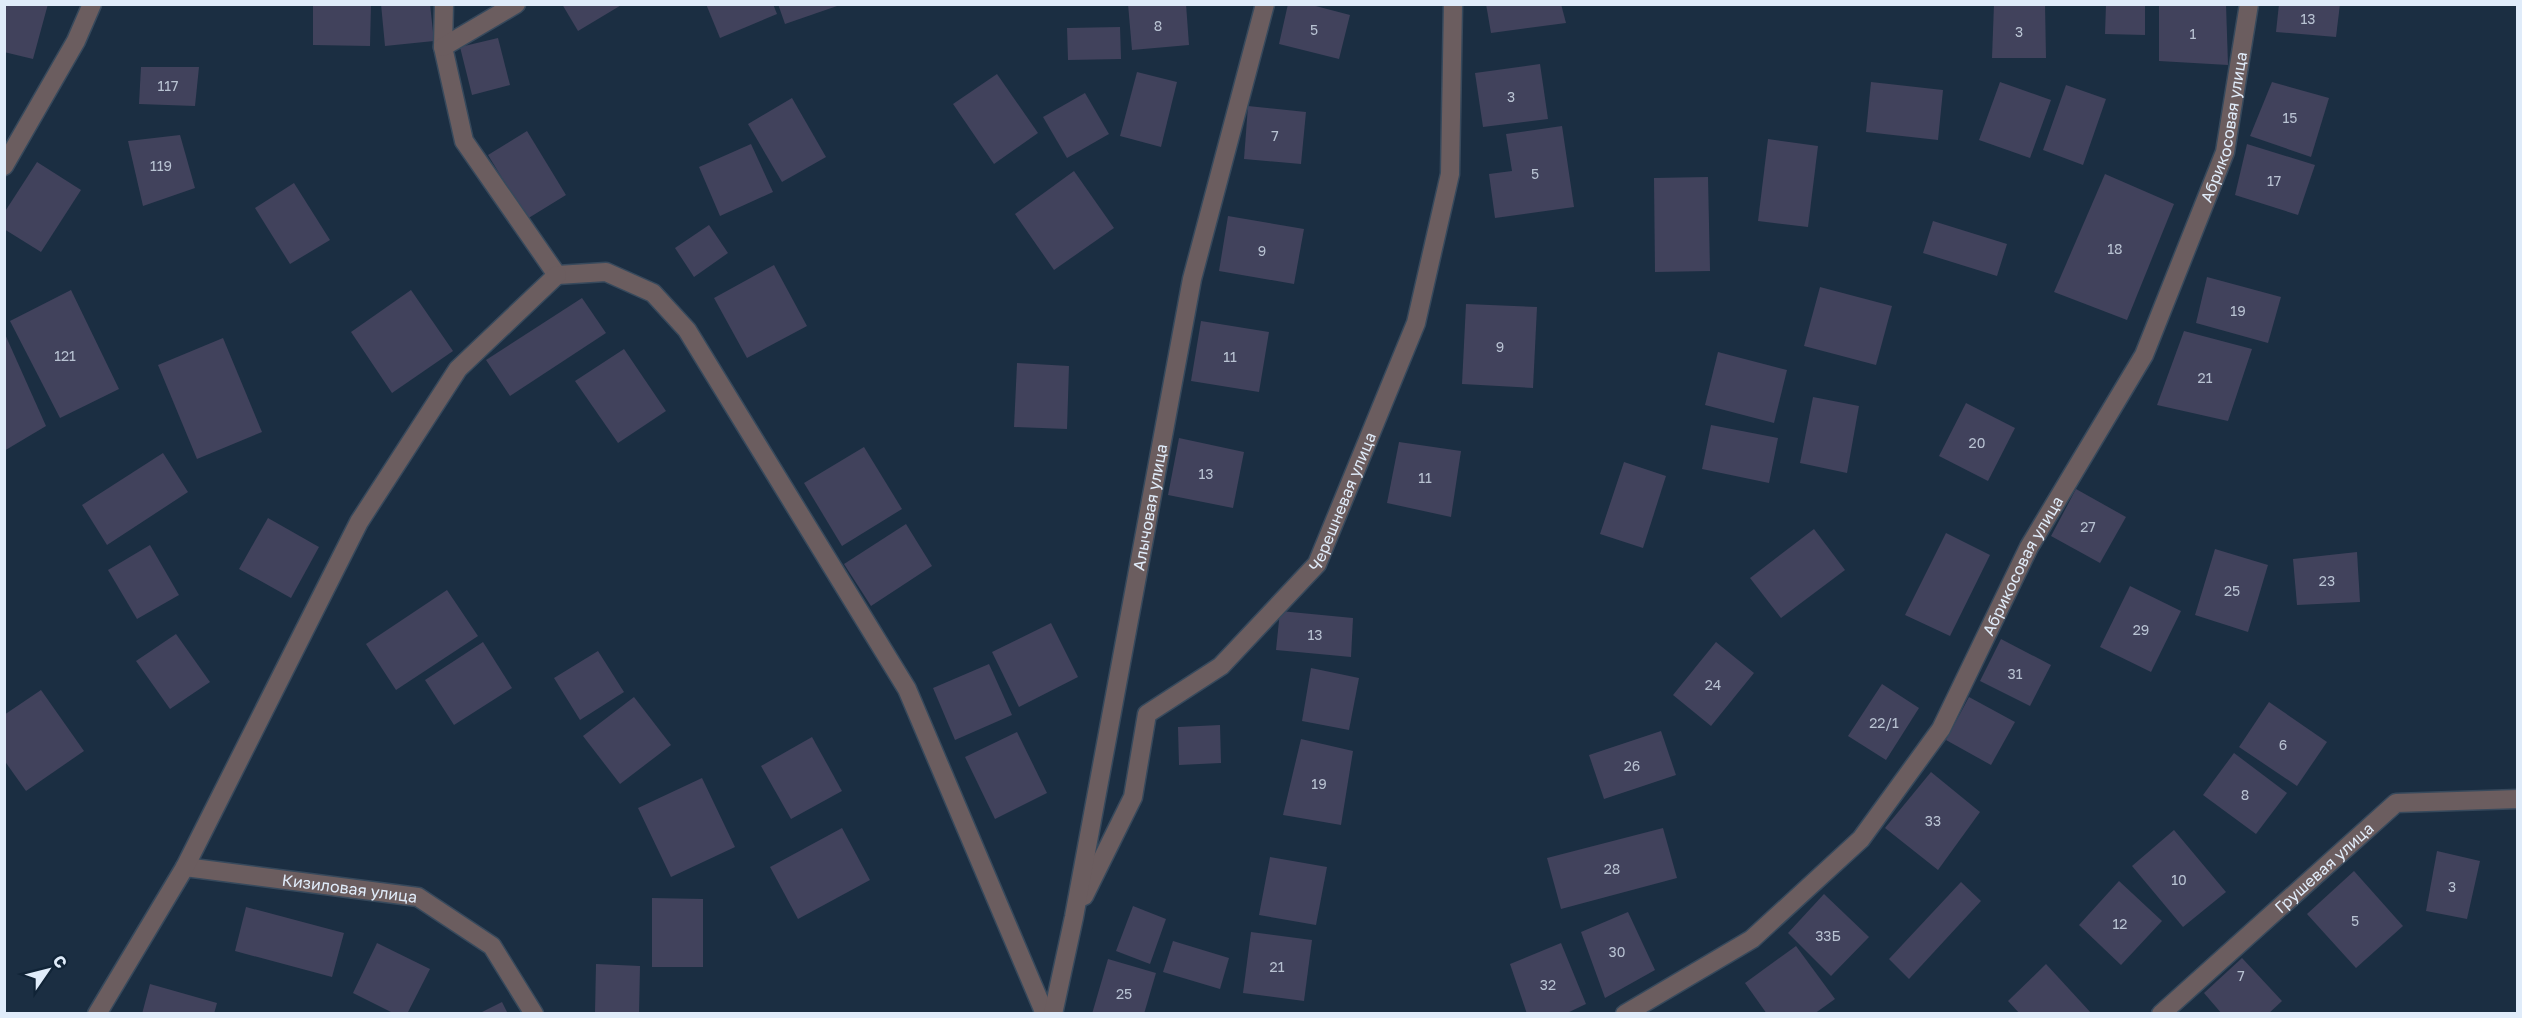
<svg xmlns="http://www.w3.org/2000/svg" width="2522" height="1018" viewBox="0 0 2522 1018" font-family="'Golos Text',sans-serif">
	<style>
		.building { fill: #41425c }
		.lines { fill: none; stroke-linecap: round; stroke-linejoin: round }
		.minor-casing { stroke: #37495c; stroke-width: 21 }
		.minor { stroke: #6b5d5f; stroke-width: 18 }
		.labels { text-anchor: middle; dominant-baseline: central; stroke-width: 4.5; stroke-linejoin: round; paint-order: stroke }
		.number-label { font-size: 14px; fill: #b8c2d2 }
		.street-label { font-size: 16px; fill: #e0ecfa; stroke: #112437 }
	</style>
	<rect width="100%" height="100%" fill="#1b2e42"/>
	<g class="building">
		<path d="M4,4h44l-15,55 -29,-7z"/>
		<path d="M313,4h58l-1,42 -57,-1z"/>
		<path d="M381,4h49l4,37 -49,5z"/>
		<path d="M562,4h61l-45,27z"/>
		<path d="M706,4h67l4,10 -57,24z"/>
		<path d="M778,4h62v1l-55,19z"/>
		<path d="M1128,4h58l3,41 -57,5z"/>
		<path d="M1288,4h20l42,11 -11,44 -60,-15z"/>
		<path d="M1486,4h75l5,19 -75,10z"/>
		<path d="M1994,4h51l1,54h-54z"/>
		<path d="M2106,4h39v31l-40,-1z"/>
		<path d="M2159,4h67l2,61 -69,-4z"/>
		<path d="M2279,4h61l-4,33 -60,-5z"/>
		<path d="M1120,27l1,32 -53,1 -1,-32z"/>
		<path d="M498,38l12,47 -38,10 -12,-48z"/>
		<path d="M1540,64l8,55 -65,8 -8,-54z"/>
		<path d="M141,67h58l-4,39 -56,-2z"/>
		<path d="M1137,72l40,10 -16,65 -41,-11z"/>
		<path d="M997,74l41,59 -44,31 -41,-60z"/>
		<path d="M1871,82l72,8 -5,50 -72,-8z"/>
		<path d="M2000,82l51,18 -21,58 -51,-18z"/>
		<path d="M2272,82l57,16 -18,59 -61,-21z"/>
		<path d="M2066,85l40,14 -23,66 -40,-15z"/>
		<path d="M1085,93l24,41 -42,24 -24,-41z"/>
		<path d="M792,98l34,59 -44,25 -34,-58z"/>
		<path d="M1248,106l58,6 -5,52 -57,-5z"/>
		<path d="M1562,126l12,81 -79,11 -6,-44 23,-3 -6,-37z"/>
		<path d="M527,131l39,64 -39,24 -39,-64z"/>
		<path d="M180,135l15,53 -52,18 -15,-65z"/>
		<path d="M1768,139l50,7 -10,81 -50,-6z"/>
		<path d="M751,144l22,48 -53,24 -21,-49z"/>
		<path d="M2247,144l68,21 -17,50 -63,-20z"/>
		<path d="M37,162l44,28 -40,62 -37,-23v-16z"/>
		<path d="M1074,171l40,57 -60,42 -39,-56z"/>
		<path d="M2105,174l69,30 -47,116 -73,-28z"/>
		<path d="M1708,177l2,94 -55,1 -1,-94z"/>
		<path d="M294,183l36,57 -40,24 -35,-56z"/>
		<path d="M1228,216l76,13 -10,55 -75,-13z"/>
		<path d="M1933,221l74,23 -10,32 -74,-23z"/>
		<path d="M709,225l19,28 -34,24 -19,-29z"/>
		<path d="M774,265l33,61 -60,32 -33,-60z"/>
		<path d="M2207,277l74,20 -13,46 -72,-20z"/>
		<path d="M1820,287l72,19 -16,59 -72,-19z"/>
		<path d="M71,290l48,99 -59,29 -50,-97z"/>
		<path d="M411,290l42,61 -61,42 -41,-61z"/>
		<path d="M582,298l24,35 -96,63 -24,-36z"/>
		<path d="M1466,304l71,3 -4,81 -71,-4z"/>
		<path d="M1201,321l68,11 -10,60 -68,-11z"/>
		<path d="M2184,331l68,18 -24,72 -71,-16z"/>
		<path d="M4,332l42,94 -42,25z"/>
		<path d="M223,338l39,94 -65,27 -39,-94z"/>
		<path d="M624,349l42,62 -48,32 -43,-62z"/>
		<path d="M1718,352l69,18 -13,53 -69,-18z"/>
		<path d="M1017,363l52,3 -2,63 -53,-2z"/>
		<path d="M1813,397l46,9 -12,67 -47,-10z"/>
		<path d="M1966,403l49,25 -27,53 -49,-25z"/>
		<path d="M1711,425l67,13 -9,45 -67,-14z"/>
		<path d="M1179,438l65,14 -11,56 -65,-13z"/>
		<path d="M1399,442l62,9 -10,66 -64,-14z"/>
		<path d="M864,447l38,62 -60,37 -38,-63z"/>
		<path d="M163,453l25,39 -81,53 -25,-40z"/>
		<path d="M1624,462l42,14 -23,72 -43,-14z"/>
		<path d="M2076,489l50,28 -26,46 -49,-27z"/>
		<path d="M268,518l51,29 -28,51 -52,-29z"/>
		<path d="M906,524l26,42 -61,40 -27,-42z"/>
		<path d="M1814,529l31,41 -64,48 -31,-40z"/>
		<path d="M1946,533l44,22 -40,81 -45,-21z"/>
		<path d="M150,545l29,50 -42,24 -29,-49z"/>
		<path d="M2215,549l53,16 -20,67 -53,-17z"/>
		<path d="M2357,552l3,50 -63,3 -4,-46z"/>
		<path d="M2130,586l51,25 -30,61 -51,-25z"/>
		<path d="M447,590l31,46 -82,54 -30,-46z"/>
		<path d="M1280,611l73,7 -2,39 -75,-7z"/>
		<path d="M1051,623l27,54 -59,30 -27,-55z"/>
		<path d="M176,634l34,48 -40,27 -34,-48z"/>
		<path d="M2001,639l50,26 -21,41 -50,-25z"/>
		<path d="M483,642l29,46 -58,37 -29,-45z"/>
		<path d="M1716,642l38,31 -43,53 -38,-31z"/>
		<path d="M598,651l26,41 -44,28 -26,-42z"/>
		<path d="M989,664l23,51 -57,25 -22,-52z"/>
		<path d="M1311,668l48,10 -10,52 -47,-9z"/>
		<path d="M1882,684l37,24 -33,52 -38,-24z"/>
		<path d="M41,690l43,61 -58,40 -22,-31v-45z"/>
		<path d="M634,697l37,48 -51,39 -37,-48z"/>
		<path d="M1969,697l46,25 -24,43 -45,-25z"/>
		<path d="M2269,702l58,40 -30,44 -58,-39z"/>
		<path d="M1220,725l1,38 -42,2 -1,-38z"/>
		<path d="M1661,731l15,44 -72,24 -15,-44z"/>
		<path d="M1017,732l30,61 -52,26 -30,-62z"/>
		<path d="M812,737l30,54 -51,28 -30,-53z"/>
		<path d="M1301,739l52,12 -12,74 -58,-10z"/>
		<path d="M2234,753l53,40 -31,41 -53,-39z"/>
		<path d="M1931,772l49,40 -42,58 -53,-42z"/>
		<path d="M702,778l33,69 -64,30 -33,-69z"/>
		<path d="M842,828l28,52 -72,39 -28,-52z"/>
		<path d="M1663,828l14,50 -116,31 -14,-51z"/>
		<path d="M2174,830l52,62 -43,35 -51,-61z"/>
		<path d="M2437,851l43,10 -13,58 -41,-8z"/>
		<path d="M1270,857l57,10 -11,58 -57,-10z"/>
		<path d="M2354,871l49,55 -47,42 -49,-54z"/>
		<path d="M2119,881l43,40 -41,44 -42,-40z"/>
		<path d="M1961,882l20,19 -72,78 -20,-20z"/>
		<path d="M1824,894l45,43 -38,39 -43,-43z"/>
		<path d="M652,898l51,1v68h-51z"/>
		<path d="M1133,906l33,13 -16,45 -34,-13z"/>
		<path d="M246,907l98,26 -12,44 -97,-26z"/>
		<path d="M1628,912l27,58 -50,28 -24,-66z"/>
		<path d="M1251,932l61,8 -8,61 -61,-8z"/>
		<path d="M1173,941l56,17 -9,31 -57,-17z"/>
		<path d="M377,943l53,26 -23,45h-12l-42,-21z"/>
		<path d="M1561,943l25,61 -21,10h-38l-17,-50z"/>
		<path d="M1796,946l39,53 -21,15h-47l-22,-31z"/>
		<path d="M2242,958l40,43 -14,13h-46l-18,-21z"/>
		<path d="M1108,959l48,14 -12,41h-52z"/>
		<path d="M596,964l44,2 -1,48 -44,-1z"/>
		<path d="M2046,964l46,50h-72l-12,-13z"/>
		<path d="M150,984l67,19 -3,11h-72z"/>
		<path d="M502,1002l6,12h-30z"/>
	</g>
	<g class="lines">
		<g class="minor-casing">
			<g id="minor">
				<path d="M444,4l-1,43 21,94 93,134 49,-3 47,21 34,37 220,359 138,325"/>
				<path d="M443,47l73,-43"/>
				<path d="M4,166l72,-125 16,-37"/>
				<path id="s1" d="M185,867l233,30 74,49 42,68"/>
				<path id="s2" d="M1084,896l49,-99 14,-83 74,-48 96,-102 99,-241 34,-149 3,-170"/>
				<path d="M97,1014l88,-147 174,-345 99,-153 99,-94"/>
				<path id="s3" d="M1053,1014l21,-97 118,-638 73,-275"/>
				<path id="s4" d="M1625,1014l127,-75 109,-100 80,-110 88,-182 115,-192 81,-203 24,-148"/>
				<path id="s5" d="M2161,1014l235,-211 122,-4"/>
			</g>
		</g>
		<use href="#minor" class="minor"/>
	</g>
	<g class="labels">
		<g class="number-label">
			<text x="2308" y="18">13</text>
			<text x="1158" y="25">8</text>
			<text x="1314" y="29">5</text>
			<text x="2019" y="31">3</text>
			<text x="2193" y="33">1</text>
			<text x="168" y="85">117</text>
			<text x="1511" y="96">3</text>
			<text x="2290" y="117">15</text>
			<text x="1275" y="135">7</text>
			<text x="161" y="165">119</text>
			<text x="1535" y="173">5</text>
			<text x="2274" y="180">17</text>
			<text x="2115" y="248">18</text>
			<text x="1262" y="250">9</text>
			<text x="2238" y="310">19</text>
			<text x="1500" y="346">9</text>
			<text x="65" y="355">121</text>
			<text x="1230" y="356">11</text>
			<text x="2205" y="377">21</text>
			<text x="1977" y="442">20</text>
			<text x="1206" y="473">13</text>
			<text x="1425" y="477">11</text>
			<text x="2088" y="526">27</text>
			<text x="2327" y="580">23</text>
			<text x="2232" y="590">25</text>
			<text x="2141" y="629">29</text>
			<text x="1315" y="634">13</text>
			<text x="2015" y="673">31</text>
			<text x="1713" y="684">24</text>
			<text x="1884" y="722">22/1</text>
			<text x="2283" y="744">6</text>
			<text x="1632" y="765">26</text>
			<text x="1319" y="783">19</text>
			<text x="2245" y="794">8</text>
			<text x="1933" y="820">33</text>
			<text x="1612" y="868">28</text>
			<text x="2179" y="879">10</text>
			<text x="2452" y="886">3</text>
			<text x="2355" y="920">5</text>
			<text x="2120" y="923">12</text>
			<text x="1828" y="935">33Б</text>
			<text x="1617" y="951">30</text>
			<text x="1277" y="966">21</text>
			<text x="2241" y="975">7</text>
			<text x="1548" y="984">32</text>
			<text x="1124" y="993">25</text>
		</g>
		<g class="street-label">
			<text stroke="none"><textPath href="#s4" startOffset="1100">Абрикосовая улица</textPath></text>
			<text stroke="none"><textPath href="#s2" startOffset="490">Черешневая улица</textPath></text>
			<text stroke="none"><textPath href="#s3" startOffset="516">Алычовая улица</textPath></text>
			<text stroke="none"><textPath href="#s4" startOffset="614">Абрикосовая улица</textPath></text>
			<text stroke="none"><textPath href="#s5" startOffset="219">Грушевая улица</textPath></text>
			<text stroke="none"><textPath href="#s1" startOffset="166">Кизиловая улица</textPath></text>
		</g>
	</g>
	<rect width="2522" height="1018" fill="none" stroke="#e0ecfa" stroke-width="12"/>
	<g transform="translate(48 970) rotate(55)" stroke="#112437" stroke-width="4.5" paint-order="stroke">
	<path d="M0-4.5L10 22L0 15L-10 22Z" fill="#e0ecfa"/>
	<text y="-9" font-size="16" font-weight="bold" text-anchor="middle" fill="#e0ecfa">С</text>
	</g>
</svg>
